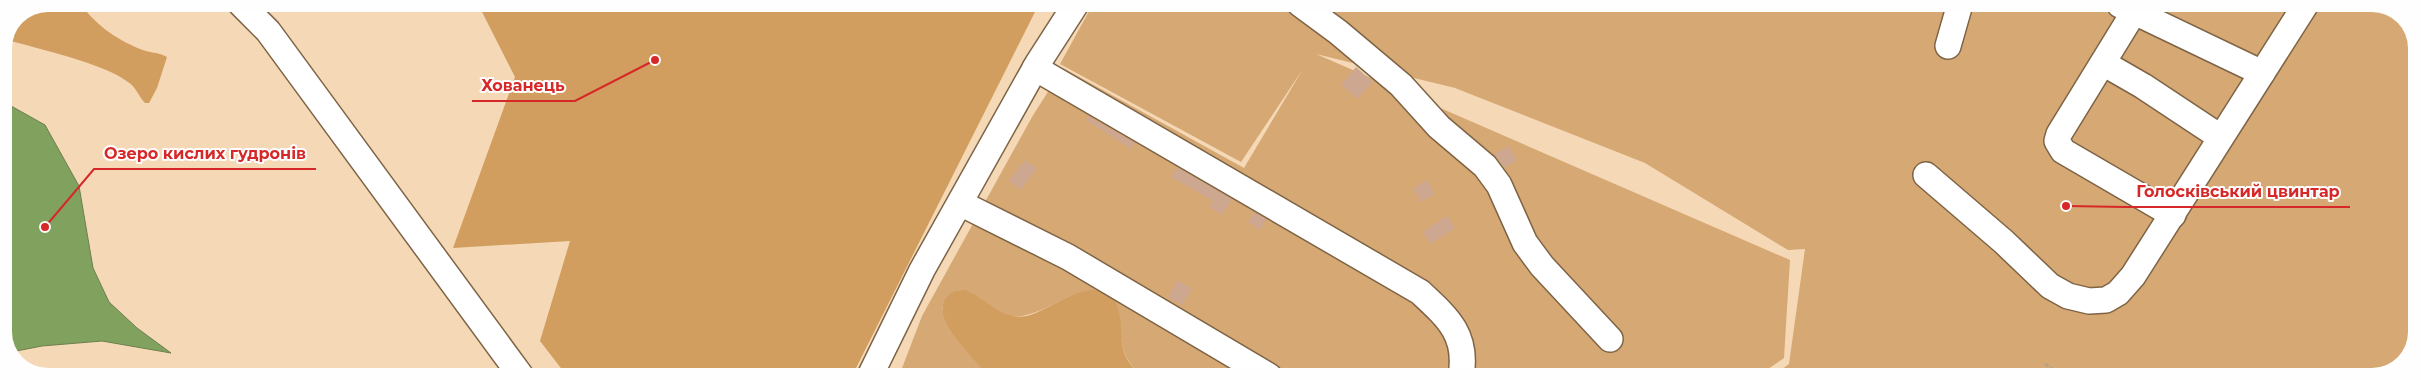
<svg xmlns="http://www.w3.org/2000/svg" width="2421" height="380" viewBox="0 0 2421 380" font-family="Montserrat,sans-serif">
	<style>
		.green { fill: #d6a873 }
		.forest { fill: #d19e5f }
		.water { fill: #81a25e; stroke: #6c7f4c }
		.building { fill: #cea791 }
		.lines { fill: none; stroke-linecap: round; stroke-linejoin: round }
		.minor-casing { stroke: #7e6446; stroke-width: 28 }
		.path { stroke: #b8a185; stroke-width: 3; stroke-dasharray: 4 2.5; stroke-linecap: butt }
		.minor { stroke: #fff; stroke-width: 25 }
		.leader { fill: none; stroke: #d62828; stroke-width: 2 }
		.callout-dot { fill: #d62828; stroke: #fefefe; stroke-width: 2 }
		.callout-label { font-size: 16px; text-anchor: middle; font-weight: bold; fill: #d62828; stroke: #fefefe; stroke-width: 4; stroke-linejoin: round; paint-order: stroke }
	</style>
	<rect width="100%" height="100%" fill="#f5d8b6"/>
	<path class="green" d="M1093,4h1286l25,13 13,26v295l-15,27 -29,11h-600l16,-12 16,-115 -17,1 -143,-87 -190,-75 -139,-34 474,206 -6,98 -26,18h-616c-17,-14 -21,-29 -22,-50 0,-6 0,-14 -3,-19 -25,-43 -72,15 -106,9 -18,-3 -35,-24 -51,-26l-16,12 -2,6 46,68h-89l23,-60 110,-199 31,-49 181,100 59,-99 -62,93 -181,-98z"/>
	<g class="forest">
		<path d="M48,4h32c18,22 34,34 60,45 9,4 19,3 27,8l-10,31 -8,15h-4c-6,-6 -9,-16 -17,-21 -25,-19 -89,-33 -121,-42l10,-23z"/>
		<path d="M478,4h561l-187,372h-285l-27,-35 30,-100 -117,7 62,-171z"/>
		<path d="M964,290c22,7 36,31 62,26 23,-4 63,-41 85,-19 21,22 -4,51 31,79h-154c-11,-16 -59,-57 -42,-78 4,-6 11,-8 18,-8z"/>
	</g>
	<path class="water" d="M4,102l41,23 34,61 14,82 16,34 28,26 34,25 -69,-12 -60,5 -31,6 -7,-15z"/>
	<g class="building">
		<path d="M1356,67l17,15 -16,17 -16,-14z"/>
		<path d="M1088,116l47,27 -4,6 -45,-29z"/>
		<path d="M1508,146l9,14 -13,8 -9,-14z"/>
		<path d="M1025,160l12,8 -16,22 -12,-9z"/>
		<path d="M1177,167l55,32 -10,16 -13,-8 4,-6 -42,-24z"/>
		<path d="M1426,180l9,14 -14,8 -8,-13z"/>
		<path d="M1254,212l12,7 -6,11 -12,-8z"/>
		<path d="M1447,216l8,12 -24,16 -8,-12z"/>
		<path d="M1178,280l14,9 -10,16 -14,-8z"/>
	</g>
	<g class="lines">
		<g class="minor-casing">
			<g id="minor">
				<path d="M241,4l27,27 253,345"/>
				<path d="M1300,4l38,28 63,53 38,42 46,39 14,19 26,58 17,23 68,73"/>
				<path d="M2120,5l142,68"/>
				<path d="M2134,12l-75,122 -2,7 6,10 110,64"/>
				<path d="M1948,46l12,-42"/>
				<path d="M2103,63l40,23 77,51"/>
				<path d="M1035,68l385,224c28,26 48,43 41,84"/>
				<path d="M1926,175l78,67 46,44 18,10 21,5 17,-1 12,-7 15,-17 173,-272"/>
				<path d="M960,203l108,54 201,119"/>
				<path d="M870,376l52,-106 116,-207 38,-59"/>
			</g>
		</g>
		<path class="path" d="M2045,364l18,12"/>
		<use href="#minor" class="minor"/>
	</g>
	<path d="M0 0H2421V380H0ZM48 12H2372A36 36 0 0 1 2408 48V332A36 36 0 0 1 2372 368H48A36 36 0 0 1 12 332V48A36 36 0 0 1 48 12Z" fill="#fefefe" fill-rule="evenodd"/>
	<path class="leader" d="M655 60L575 101H472M45 227L94 169H316M2066 206L2126 207H2350"/>
	<g class="callout-dot">
		<circle cx="655" cy="60" r="5"/>
		<circle cx="45" cy="227" r="5"/>
		<circle cx="2066" cy="206" r="5"/>
	</g>
	<g class="callout-label">
		<text x="523" y="91">Хованець</text>
		<text x="205" y="159">Озеро кислих гудронів</text>
		<text x="2238" y="197">Голосківський цвинтар</text>
	</g>
</svg>
